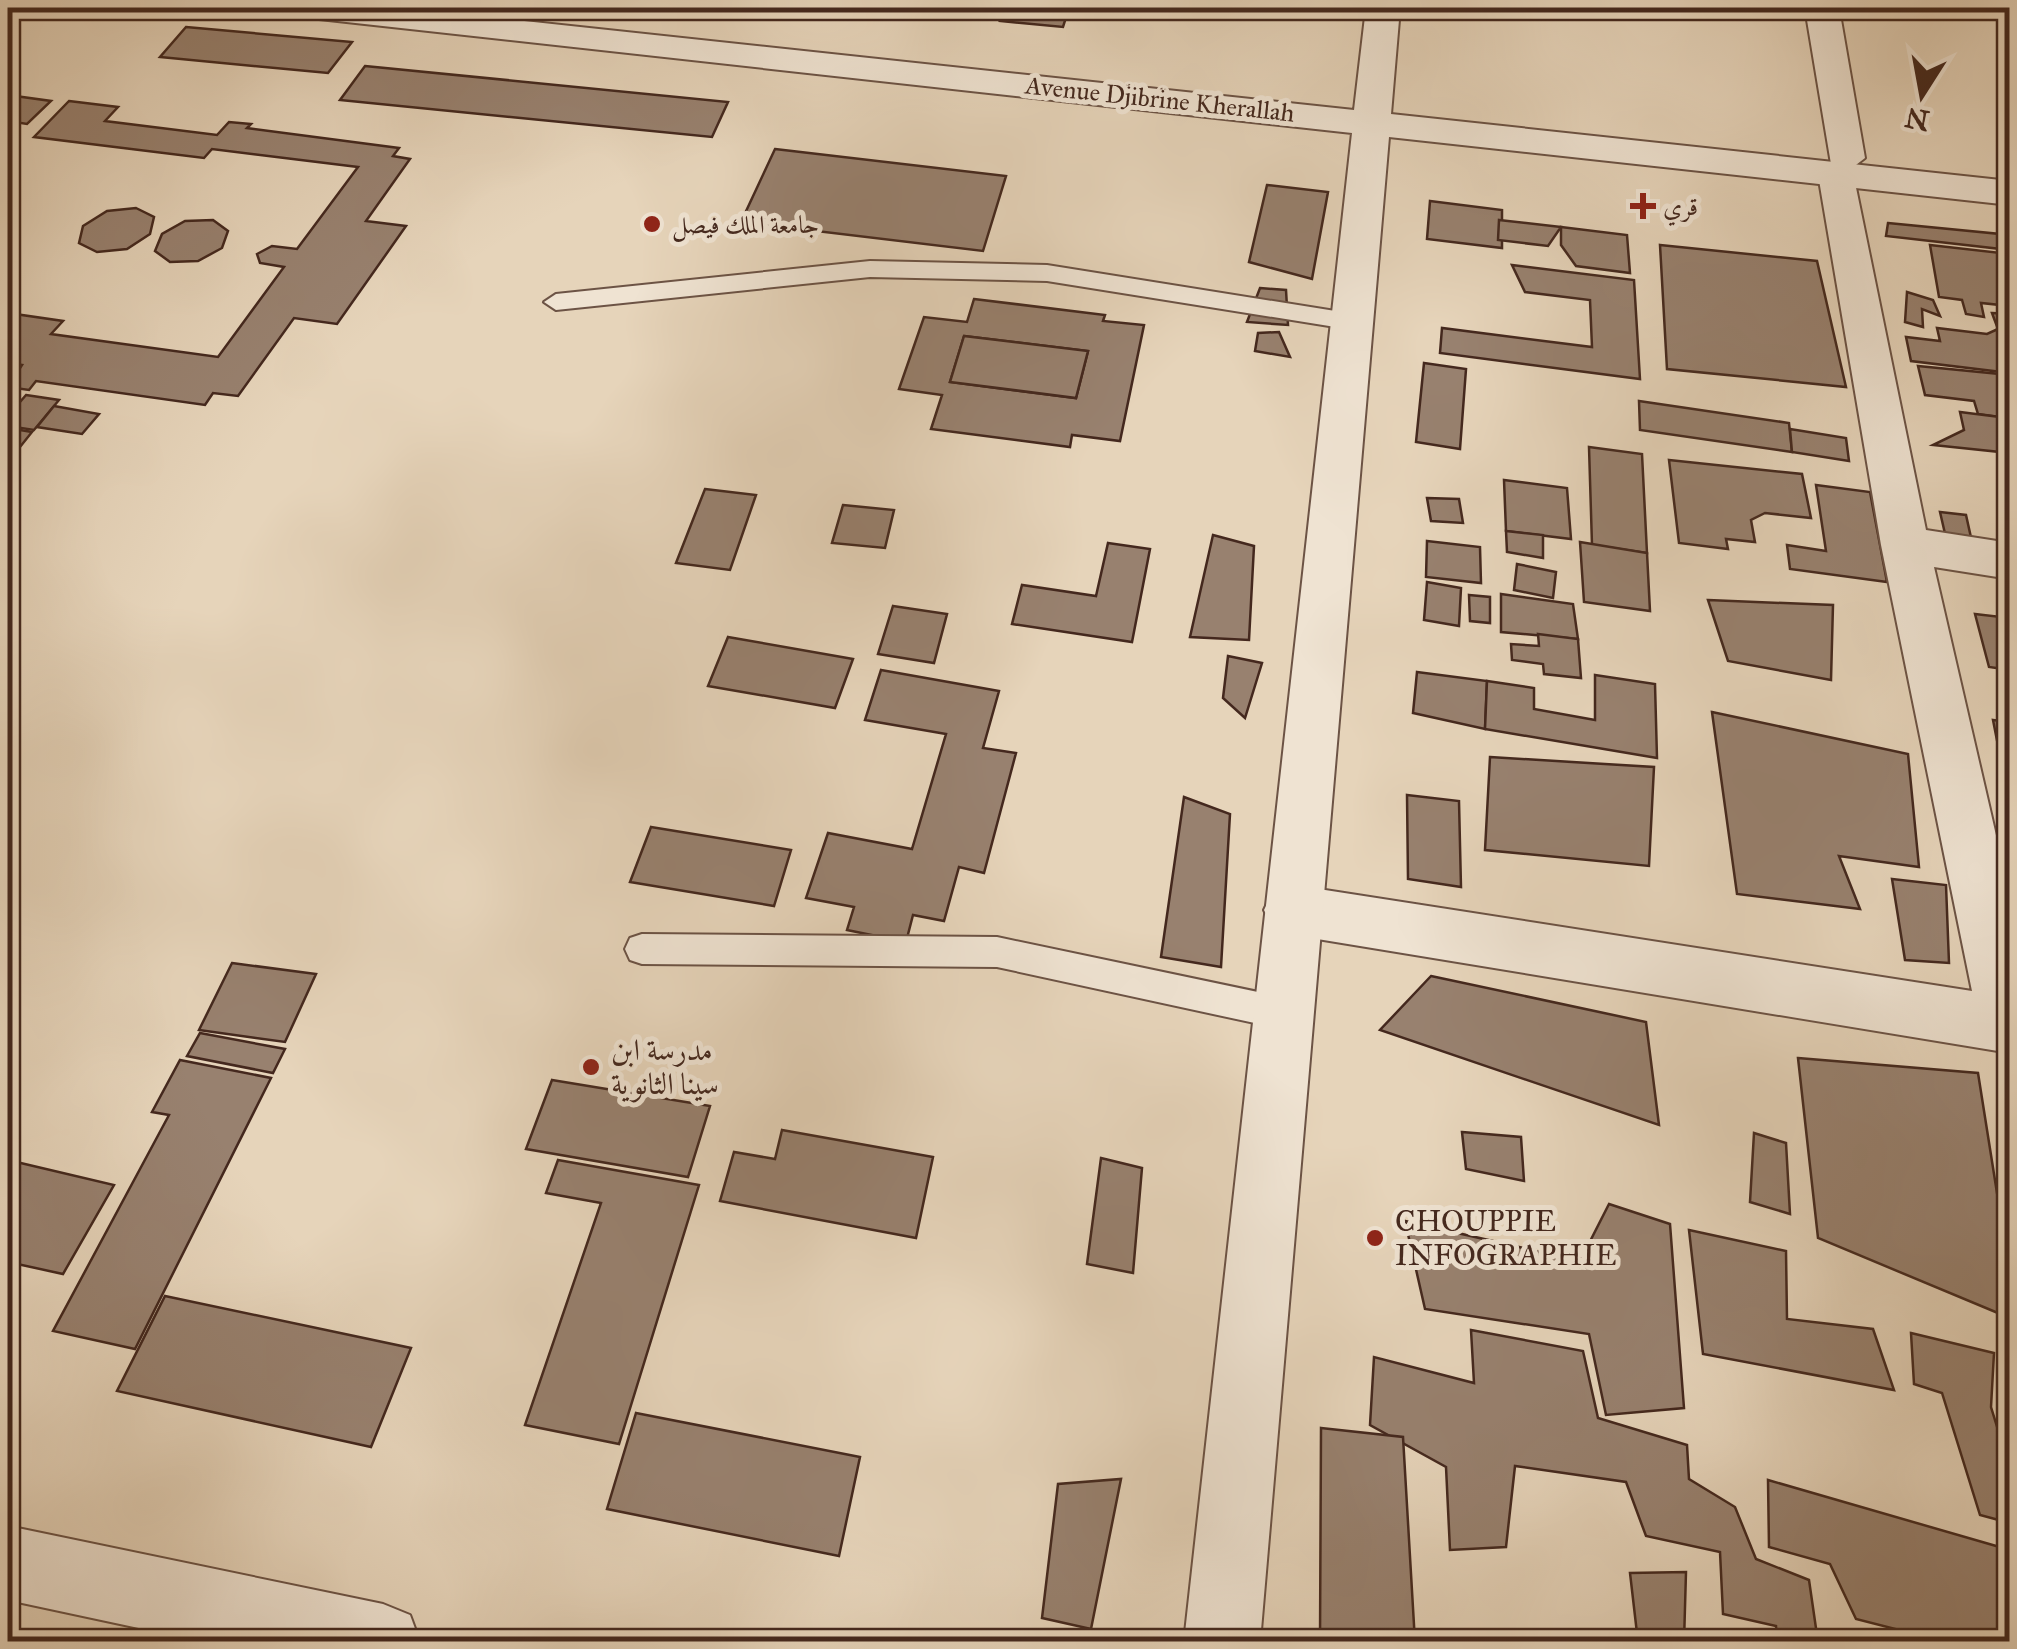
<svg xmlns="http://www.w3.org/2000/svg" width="2017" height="1649" viewBox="0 0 2017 1649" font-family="'IM FELL Great Primer',Amiri,serif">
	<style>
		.building { fill: #98816f; stroke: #44281e; stroke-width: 2.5; fill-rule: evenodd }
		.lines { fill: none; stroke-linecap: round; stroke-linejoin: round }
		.service-casing { stroke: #6c5345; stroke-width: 4 }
		.minor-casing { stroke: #6c5345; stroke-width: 4 }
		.tertiary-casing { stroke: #6c5345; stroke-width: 4 }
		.service { fill: #efe3d2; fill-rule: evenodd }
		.minor { fill: #efe3d2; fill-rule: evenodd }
		.tertiary { fill: #efe3d2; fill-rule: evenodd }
		.poi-dot { fill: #8f2418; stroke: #efe3d2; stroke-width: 4 }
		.labels { text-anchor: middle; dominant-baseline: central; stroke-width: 10; stroke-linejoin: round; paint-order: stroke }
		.far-street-label { font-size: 25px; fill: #44281e; stroke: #efe3d2 }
		.far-poi-label { font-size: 25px; fill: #44281e; stroke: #efe3d2; text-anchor: start }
		.poi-label { font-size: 30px; fill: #44281e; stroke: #efe3d2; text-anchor: start }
	</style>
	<rect width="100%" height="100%" fill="#e6d4ba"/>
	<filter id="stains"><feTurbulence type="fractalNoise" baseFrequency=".002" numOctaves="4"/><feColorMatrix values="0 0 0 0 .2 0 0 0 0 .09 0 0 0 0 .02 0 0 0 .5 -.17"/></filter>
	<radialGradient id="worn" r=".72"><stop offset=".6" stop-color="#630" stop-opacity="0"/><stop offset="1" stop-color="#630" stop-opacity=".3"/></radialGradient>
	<g class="building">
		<path d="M1005,8h64l-6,19 -63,-6z"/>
		<path d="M186,27l166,15 -24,31 -168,-16z"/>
		<path d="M365,66l363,36 -16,35 -372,-37z"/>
		<path d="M8,95l43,6 -24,23 -19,-3z"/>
		<path d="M69,101l49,6 -13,14 112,14 12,-13 22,2 -4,4 152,20 -6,8 17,3 -44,62 40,5 -69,98 -43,-6 -56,78 -25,-3 -8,12 -169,-24 -7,9 -21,-3 14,-22 -14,-2v-50l55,8 -12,13 167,23 66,-90 -24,-4 -3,-9 15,-8 25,3 61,-82 -146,-18 -8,9 -170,-21z"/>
		<path d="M775,149l231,27 -23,75 -242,-29z"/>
		<path d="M1267,185l61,7 -16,87 -63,-17z"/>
		<path d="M1430,201l72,9v38l-75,-9z"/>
		<path d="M136,208l18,9 -4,17 -23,15 -30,3 -18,-9 4,-17 24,-15z"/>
		<path d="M213,220l15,11 -6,17 -24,13 -28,1 -15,-11 7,-17 23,-13z"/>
		<path d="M1499,220l62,7 -13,19 -50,-6z"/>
		<path d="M1888,223l122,12v15l-124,-14z"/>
		<path d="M1561,227l66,8 3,38 -54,-7 -15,-21z"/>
		<path d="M1660,245l157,16 29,126 -179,-18z"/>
		<path d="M1930,245l80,9v52l-29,-3 3,14 -18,-3 -4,-14 -23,-3z"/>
		<path d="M1512,265l122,15 6,99 -200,-26 2,-25 150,19 -2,-47 -65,-8z"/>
		<path d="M1260,288l26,2 2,35 -41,-3z"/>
		<path d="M1907,292l26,8 7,16 -18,-7 1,18 -18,-5z"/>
		<path d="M974,299l131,16 -2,6 41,4 -24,116 -48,-6 -2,12 -139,-18 11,-34 -43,-6 25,-72 43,5zM964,336l124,15 -12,47 -126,-16z"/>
		<path d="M1992,313l18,1v59l-99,-12 -5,-24 34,4 -3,-13 50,6 11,-5z"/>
		<path d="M1279,332l11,25 -35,-6 3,-18z"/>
		<path d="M964,336l124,15 -12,47 -126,-16z"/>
		<path d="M1424,363l42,6 -6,80 -44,-7z"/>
		<path d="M1918,366l92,9v19l-10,-2 7,26 -29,-4 -4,-13 -49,-6z"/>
		<path d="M26,395l33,5 -25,30 -26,-4v-10z"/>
		<path d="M1639,401l150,22 3,29 -152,-22z"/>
		<path d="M54,406l45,8 -17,20 -45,-7z"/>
		<path d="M2010,410v43l-77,-8 31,-15 -4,-18 47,6z"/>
		<path d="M8,428l24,4 -24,30z"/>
		<path d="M1790,429l56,9 3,23 -57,-9z"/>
		<path d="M1589,447l53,7 5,99 -55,-8z"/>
		<path d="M1669,460l133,14 9,44 -46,-5 -14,7 4,22 -29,-3 2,10 -49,-6z"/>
		<path d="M1504,480l63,8 4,51 -65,-8z"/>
		<path d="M1816,485l54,7 17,90 -97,-13 -3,-24 39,6z"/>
		<path d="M705,489l51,6 -26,75 -54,-7z"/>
		<path d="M1427,498l32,1 4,24 -32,-2z"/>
		<path d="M843,505l51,5 -9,38 -53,-5z"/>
		<path d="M1940,512l26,3 6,27 -26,-4z"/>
		<path d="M1506,531l37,4v23l-36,-6z"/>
		<path d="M1213,535l41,11 -5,94 -59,-3z"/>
		<path d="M1427,541l53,6 1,36 -55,-6z"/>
		<path d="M1580,542l67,11 3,58 -66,-9z"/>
		<path d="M1108,543l42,6 -18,93 -120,-18 10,-39 74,11z"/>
		<path d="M1517,564l39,8 -3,26 -39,-8z"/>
		<path d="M1427,582l34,6 -2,38 -35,-6z"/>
		<path d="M1501,594l72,10 5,35 -77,-7z"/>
		<path d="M1469,595l21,2v26l-20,-2z"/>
		<path d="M1708,600l125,5 -2,75 -103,-19z"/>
		<path d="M893,606l54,8 -13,49 -56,-9z"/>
		<path d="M1975,614l35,4v52l-21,-3z"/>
		<path d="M1538,634l40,5 3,39 -37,-4 -1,-10 -31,-4 -1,-16 28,2z"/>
		<path d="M728,637l125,22 -18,49 -127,-22z"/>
		<path d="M1228,656l34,7 -17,55 -22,-20z"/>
		<path d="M881,670l118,21 -16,57 33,5 -32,120 -25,-6 -15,54 -31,-6 -7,27 -59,-12 7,-23 -48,-9 22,-65 84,16 34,-115 -81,-14z"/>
		<path d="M1417,672l70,9 -2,48 -72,-16z"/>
		<path d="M1595,675l60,9 2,74 -172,-29 2,-48 47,7v21l61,11z"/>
		<path d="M1712,712l196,42 11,113 -80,-11 21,53 -123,-15z"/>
		<path d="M1993,720l17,2v50l-7,-1z"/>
		<path d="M1490,757l164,10 -5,99 -164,-16z"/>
		<path d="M1407,795l52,6 2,86 -53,-8z"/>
		<path d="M1184,797l46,17 -9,153 -60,-10z"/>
		<path d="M651,827l140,23 -17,56 -144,-24z"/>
		<path d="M1892,879l54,6 3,78 -44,-3z"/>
		<path d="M232,963l84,11 -31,68 -86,-12z"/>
		<path d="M1431,976l215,46 13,103 -279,-95z"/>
		<path d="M200,1033l85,16 -12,24 -86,-17z"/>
		<path d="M1798,1058l180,15 32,202v43l-192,-80z"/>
		<path d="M180,1060l91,18 -136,271 -82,-18 116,-216 -17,-3z"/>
		<path d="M552,1080l158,26 -22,71 -162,-28z"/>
		<path d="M782,1130l151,27 -17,81 -196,-37 14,-49 41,7z"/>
		<path d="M1462,1132l59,5 3,44 -58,-12z"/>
		<path d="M1754,1133l32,10 4,71 -40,-12z"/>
		<path d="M1101,1158l41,10 -9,105 -46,-9z"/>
		<path d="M8,1160l106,25 -51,89 -55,-12z"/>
		<path d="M558,1160l141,25 -80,259 -94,-19 76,-222 -55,-10z"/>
		<path d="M1609,1204l61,20 14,184 -78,7 -17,-81 -164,-25 -20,-88 175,40z"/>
		<path d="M1689,1230l97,21 1,68 86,10 21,61 -191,-36z"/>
		<path d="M165,1296l246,52 -40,99 -254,-56z"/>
		<path d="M1471,1330l112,21 15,67 89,27 2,34 46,28 21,52 53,21 9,62h-41l-1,-16 -53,-12 -3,-62 -74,-16 -20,-54 -111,-16 -9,81 -56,3 -4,-83 -76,-42 4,-68 100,26z"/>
		<path d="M1911,1333l83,20 -3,54 19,62v54l-30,-8 -38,-122 -28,-9z"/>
		<path d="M636,1413l224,44 -21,99 -232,-47z"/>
		<path d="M1321,1428l82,9 12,205h-95z"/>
		<path d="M1121,1479l-30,150 -49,-11 16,-134z"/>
		<path d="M1768,1480l242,70v92h-64l-90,-23 -26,-55 -61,-17z"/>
		<path d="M1686,1572l-2,70h-46l-8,-69z"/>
	</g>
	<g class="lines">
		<g class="service-casing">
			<g id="service">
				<path d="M870,261l177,4 307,49 13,8 -13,8 -307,-49 -177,-4 -314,33 -12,-8 12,-8z"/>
				<path d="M642,934l355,3 285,60 12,5 6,11 -6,11 -12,5 -285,-62 -355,-3 -12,-4 -5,-11 5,-11z"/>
			</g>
		</g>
		<g class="minor-casing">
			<g id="minor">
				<path d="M8,8h19l-7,9 -12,3z"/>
				<path d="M1805,8h34l26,150 -13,10 74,362 84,13v36l-76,-12 76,329v157l-717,-118 -20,-7 -9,-18 9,-18 20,-7 679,106 -91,-446 -63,-371 13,-10z"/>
				<path d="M8,1526l375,78 27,11 10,27h-216l-196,-42z"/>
			</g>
		</g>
		<g class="tertiary-casing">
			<path id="tertiary" d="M293,8h109l952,102 12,-102h34l-9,106 619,67v24l-621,-68 -129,1505h-76l168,-1509 -1042,-115 -12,-3z"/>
		</g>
		<use href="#service" class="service"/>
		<use href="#minor" class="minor"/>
		<use href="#tertiary" class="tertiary"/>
	</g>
	<g class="poi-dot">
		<path d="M1638 191h10v10h10v10h-10v10h-10v-10h-10v-10h10z"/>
		<circle cx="652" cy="224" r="10"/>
		<circle cx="591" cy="1067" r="10"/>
		<circle cx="1375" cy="1238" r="10"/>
	</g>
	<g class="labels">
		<g class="far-street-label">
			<text transform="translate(1160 99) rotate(6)">Avenue Djibrine Kherallah</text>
		</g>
		<g class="far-poi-label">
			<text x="1663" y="206">قري</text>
			<text x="672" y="224">جامعة الملك فيصل</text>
		</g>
		<g class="poi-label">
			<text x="611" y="1050">مدرسة ابن<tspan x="611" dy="34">سينا الثانوية</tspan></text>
			<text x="1395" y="1221">CHOUPPIE<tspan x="1395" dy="34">INFOGRAPHIE</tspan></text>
		</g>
	</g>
	<rect width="2017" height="1649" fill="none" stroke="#e6d4ba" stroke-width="40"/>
	<rect x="10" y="10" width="1997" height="1629" fill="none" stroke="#44281e" stroke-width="5"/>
	<rect x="20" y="20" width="1977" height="1609" fill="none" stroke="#44281e" stroke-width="2.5"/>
	<g transform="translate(1922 95) rotate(191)" stroke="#efe3d2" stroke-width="8" paint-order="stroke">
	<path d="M0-8L18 38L0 25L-18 38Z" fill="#44281e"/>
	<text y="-15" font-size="28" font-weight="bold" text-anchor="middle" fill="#44281e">N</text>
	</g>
	<rect width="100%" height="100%" filter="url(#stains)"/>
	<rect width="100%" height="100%" fill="url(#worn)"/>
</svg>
